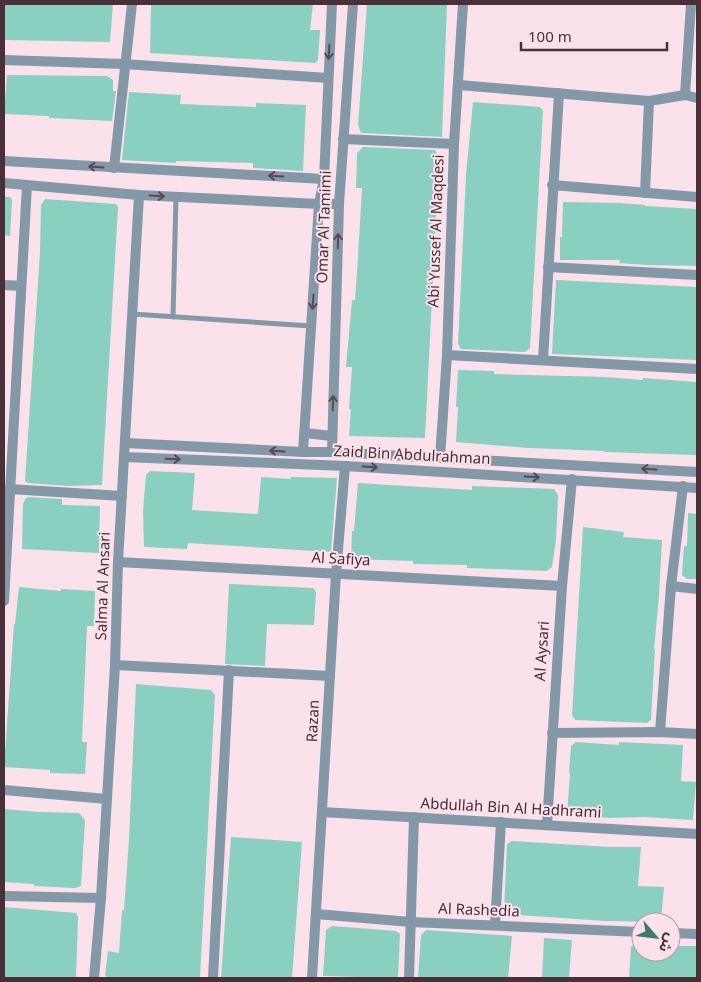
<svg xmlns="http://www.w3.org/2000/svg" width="701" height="982" viewBox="0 0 701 982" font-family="Georgia,'Noto Sans Arabic',serif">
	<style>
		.building { fill: #89d0c0 }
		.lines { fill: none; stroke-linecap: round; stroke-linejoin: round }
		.service { stroke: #8399a8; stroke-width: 5 }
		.minor { stroke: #8399a8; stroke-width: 10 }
		.tertiary { stroke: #8399a8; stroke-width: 10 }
		.oneway { stroke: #584a54 }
		.labels { text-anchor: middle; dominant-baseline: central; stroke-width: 4; stroke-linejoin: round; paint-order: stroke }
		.street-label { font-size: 15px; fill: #493038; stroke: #fbe1e9 }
	</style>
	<rect width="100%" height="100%" fill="#fbe1e9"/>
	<g class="building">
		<path d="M4,4h109l-3,38 -106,-2z"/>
		<path d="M151,4h162l-3,26h10l-2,30 -3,3 -165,-10z"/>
		<path d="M367,4h80l-5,133 -81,-4 -3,-8z"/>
		<path d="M7,75l100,1 6,4v11h3l-4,30 -63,-3v-2l-45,-2z"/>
		<path d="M129,92l52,3 -1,9 76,3v-4l50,2 -3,66 -50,-3v-5l-77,-2v2l-54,-3z"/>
		<path d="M473,102l67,5 3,4 -13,237 -5,4 -64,-3 -3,-5 8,-169z"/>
		<path d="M363,147l72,3 4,7 -14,281 -76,-2 2,-27h-2l3,-42h-6l6,-67h3l3,-43 4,-69h-6l1,-35z"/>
		<path d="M4,197h6l2,3 -2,36 -6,-1z"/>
		<path d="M45,199l71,5 2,3 -16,278 -34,1 -40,-3 -3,-2 15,-229 1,-47z"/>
		<path d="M563,202l57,1 25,2v1l52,3v57l-50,-1 -28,-2 1,-3h-60v-23h2z"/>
		<path d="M556,280l141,7v73l-145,-6z"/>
		<path d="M458,370l36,1v3l112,3 37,3v-2l54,4v73l-93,-3v-1l-75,-3 -73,-6 2,-35h-2z"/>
		<path d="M150,471l45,2 -3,37 66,4 3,-37 30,2v-2l46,1 -6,74 -143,-9 -1,6 -43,-2 -1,-36 3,-36z"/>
		<path d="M358,483l114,7v-4l82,3 4,6 -2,45 -4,27 -5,4 -80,-3v-3l-54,-1v-3l-62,-2 1,-28h2z"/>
		<path d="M29,497l33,2v6l38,1 -1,47 -77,-4 1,-45 3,-6z"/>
		<path d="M688,513l9,1v65h-10l-5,-4 2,-29h3z"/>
		<path d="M583,527l41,5 -1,5 39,3 -3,56 -5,53h1l-4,71 -4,3 -72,-3 -3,-5z"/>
		<path d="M229,584l84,4 3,4 -2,33 -47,-1 -2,42 -40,-2z"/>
		<path d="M19,587l42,4v-2l34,2 -1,35h-7l-5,116h5l-2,32 -35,-1v-3l-46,-3 10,-143h1z"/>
		<path d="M136,684l75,6 4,5 -15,283h-92l-3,-3 3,-24 11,2 3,-43h2l5,-71z"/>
		<path d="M576,742l43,3v-3l64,3 -2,36 15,1 -3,38 -49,-3 -33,1 -44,-3 3,-42h-1l2,-27z"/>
		<path d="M4,809l35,3 40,1 6,7 -4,66 -6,2 -41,-2v-2l-30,-2z"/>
		<path d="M231,837l71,5 -10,136h-71z"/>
		<path d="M512,841l98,6h31l-3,39 26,1 -3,35 -56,-1 -99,-7 -2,-2 3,-68z"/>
		<path d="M4,907l72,6 2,4 -2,61h-72z"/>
		<path d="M332,926l64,5 4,3 -2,44 -75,-2 3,-46z"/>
		<path d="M426,930l86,6 -4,42h-90l3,-43z"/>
		<path d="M544,938l28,2 -3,38h-27z"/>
		<path d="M631,946h10v6h30v-6h26v32h-68z"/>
	</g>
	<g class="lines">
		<g class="service">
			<path d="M132,314l179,12"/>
			<path d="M173,317l3,-120"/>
		</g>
		<g class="minor">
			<path d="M4,60l120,4 204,14"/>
			<path d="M459,85l190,16 36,-6 12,3"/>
			<path d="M685,95l6,-91"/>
			<path d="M343,139l111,5"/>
			<path d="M114,168l18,-164"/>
			<path d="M552,185l145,12"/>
			<path d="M645,193l4,-92"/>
			<path d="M319,204h20"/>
			<path d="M548,267l149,8"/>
			<path d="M4,285l17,1"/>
			<path d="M447,355l250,14"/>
			<path d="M543,360l16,-267"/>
			<path d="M440,458l7,-103 7,-211 9,-140"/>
			<path d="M9,489l113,7"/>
			<path d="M118,562l444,24"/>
			<path d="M671,586l26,3"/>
			<path d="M4,601l23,-416"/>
			<path d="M115,665l215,11"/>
			<path d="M660,732l11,-146 12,-100"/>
			<path d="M552,733l108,-1 37,2"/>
			<path d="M4,790l103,9"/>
			<path d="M322,812l375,22"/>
			<path d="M547,825l15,-239 10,-107"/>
			<path d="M4,896l97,2"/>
			<path d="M316,914l95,8 230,10"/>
			<path d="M495,925l6,-103"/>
			<path d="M671,933l26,1"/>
			<path d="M213,978l16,-308"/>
			<path d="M312,978l24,-404 9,-108"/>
			<path d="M409,978l5,-161"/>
		</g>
		<g class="tertiary">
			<path d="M4,161l320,18"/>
			<path d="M4,183l135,12 180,9"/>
			<path d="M305,433l27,3"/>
			<path d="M125,443l178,9h29l365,20"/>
			<path d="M303,452l16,-248 5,-25 8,-175"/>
			<path d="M332,452l7,-248 14,-200"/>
			<path d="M124,457l221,9 352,22"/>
			<path d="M94,978l7,-80 14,-233 3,-103 21,-367"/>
		</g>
	</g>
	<defs><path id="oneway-shaft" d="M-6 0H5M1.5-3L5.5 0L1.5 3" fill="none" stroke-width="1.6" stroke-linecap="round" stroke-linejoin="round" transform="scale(1.25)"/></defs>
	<g class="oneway">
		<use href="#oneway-shaft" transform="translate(329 52) rotate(93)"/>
		<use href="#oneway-shaft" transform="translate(96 167) rotate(-176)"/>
		<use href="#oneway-shaft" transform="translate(276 176) rotate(-177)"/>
		<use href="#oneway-shaft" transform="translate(157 196) rotate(3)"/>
		<use href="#oneway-shaft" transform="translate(338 241) rotate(-88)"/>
		<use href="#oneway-shaft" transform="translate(313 302) rotate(94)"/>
		<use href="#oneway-shaft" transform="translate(333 403) rotate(-88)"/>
		<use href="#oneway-shaft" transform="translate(277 451) rotate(-177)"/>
		<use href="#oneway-shaft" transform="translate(173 459) rotate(2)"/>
		<use href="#oneway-shaft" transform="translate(370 467) rotate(3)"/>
		<use href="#oneway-shaft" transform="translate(649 469) rotate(-177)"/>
		<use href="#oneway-shaft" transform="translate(532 477) rotate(3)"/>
	</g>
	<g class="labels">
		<g class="street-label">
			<text transform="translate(324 227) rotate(-88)">Omar Al Tamimi</text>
			<text transform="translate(436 231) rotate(-88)">Abi Yussef Al Maqdesi</text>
			<text transform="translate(412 455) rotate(3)">Zaid Bin Abdulrahman</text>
			<text transform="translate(341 559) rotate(3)">Al Safiya</text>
			<text transform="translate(103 586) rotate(-88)">Salma Al Ansari</text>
			<text transform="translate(542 651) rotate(-86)">Al Aysari</text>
			<text transform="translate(313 721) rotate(-87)">Razan</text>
			<text transform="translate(511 808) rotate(3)">Abdullah Bin Al Hadhrami</text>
			<text transform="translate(479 910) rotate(2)">Al Rashedia</text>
		</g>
	</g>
	<rect width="701" height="982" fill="none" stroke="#493038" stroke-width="10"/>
	<g transform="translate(656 937) rotate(118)"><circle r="24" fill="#fbe1e9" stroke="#b49aa2"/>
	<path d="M0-4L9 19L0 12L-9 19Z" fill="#397c6e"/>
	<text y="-8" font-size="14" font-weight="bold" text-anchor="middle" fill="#493038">ش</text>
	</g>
	<path d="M521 42v8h146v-8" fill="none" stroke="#493038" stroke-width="2.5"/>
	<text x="528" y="42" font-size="15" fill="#493038" stroke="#fbe1e9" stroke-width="4" paint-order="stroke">100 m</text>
</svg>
